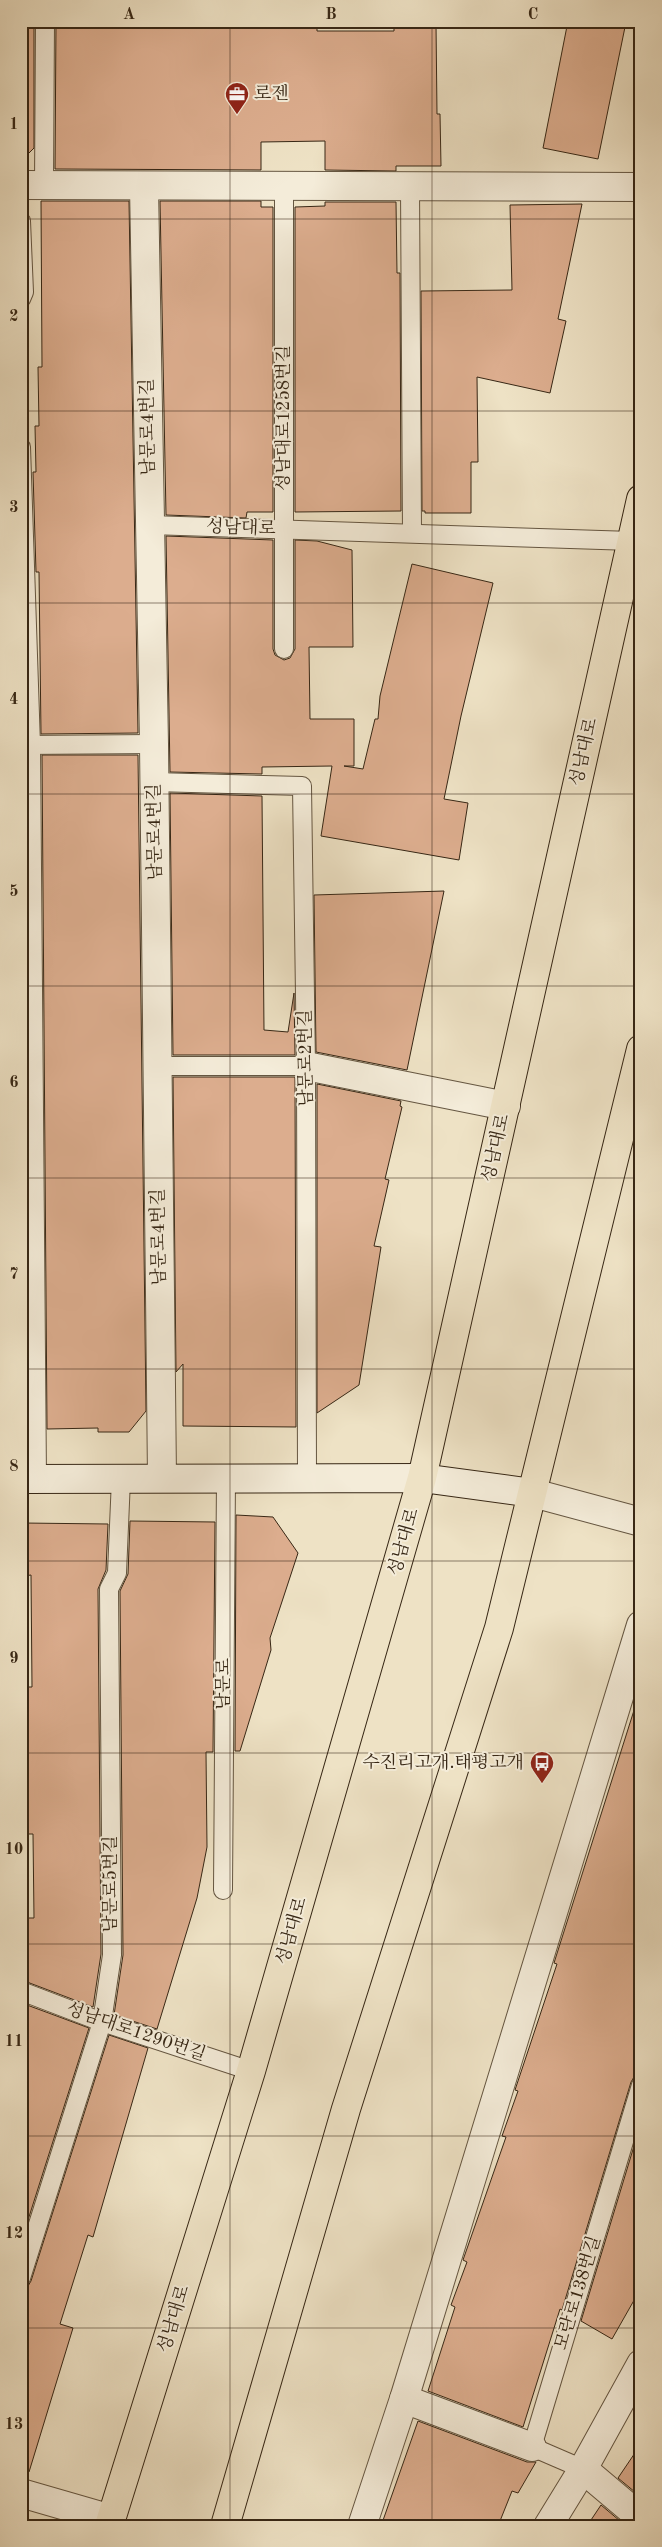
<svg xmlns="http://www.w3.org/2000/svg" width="662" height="2547" viewBox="0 0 662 2547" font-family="'Old Standard TT','Noto Serif KR',serif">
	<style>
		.building { fill: #dcad8e; stroke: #372715 }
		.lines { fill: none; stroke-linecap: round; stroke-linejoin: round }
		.lane-casing { stroke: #655641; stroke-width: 20 }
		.street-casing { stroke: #655641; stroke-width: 30 }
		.secondary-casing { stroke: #372715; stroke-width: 30 }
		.primary-casing { stroke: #372715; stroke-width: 30 }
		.lane { stroke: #f4ecd9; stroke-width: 18 }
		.street { stroke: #f4ecd9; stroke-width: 28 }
		.secondary { stroke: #f4ecd9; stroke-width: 28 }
		.primary { stroke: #eee2c5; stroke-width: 28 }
		.grid { fill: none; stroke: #372715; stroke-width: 1; stroke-opacity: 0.55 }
		.labels { text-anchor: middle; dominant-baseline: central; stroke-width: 4; stroke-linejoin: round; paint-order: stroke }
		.poi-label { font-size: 18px; fill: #372715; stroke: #f4ecd9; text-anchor: start }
		.street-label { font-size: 18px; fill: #372715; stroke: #f4ecd9 }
		.neatline { fill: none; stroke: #372715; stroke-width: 2 }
		.grid-label { font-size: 16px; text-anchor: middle; font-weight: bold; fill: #372715 }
	</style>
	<rect width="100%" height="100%" fill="#eee2c5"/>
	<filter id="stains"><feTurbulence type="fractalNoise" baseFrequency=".004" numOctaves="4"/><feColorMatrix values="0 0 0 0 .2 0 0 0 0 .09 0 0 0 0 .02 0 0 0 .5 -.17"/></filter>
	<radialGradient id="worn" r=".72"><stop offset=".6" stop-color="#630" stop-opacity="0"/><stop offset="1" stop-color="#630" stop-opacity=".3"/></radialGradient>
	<g class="building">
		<path d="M21,21h13v127l-13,13z"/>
		<path d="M56,21h261v10h77v-7h42l1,90h3l1,52h-45v5l-71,-1v-29l-64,1v28l-206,-1z"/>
		<path d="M568,21h29l28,6 -27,132 -55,-11z"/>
		<path d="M41,201h88l9,532 -97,1 -2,-162h-3l-3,-100h3l-1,-46h4l-1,-59h4z"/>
		<path d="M160,201h101v6h12v305h-26l-1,6 -80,-3z"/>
		<path d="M325,202h71l1,71h3l1,238 -106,1v-305l30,-1z"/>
		<path d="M582,204l-24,115 8,2 -16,72 -73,-16 1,85h-7v51h-46v-2h-3l-1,-220 91,-1 -2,-85z"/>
		<path d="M166,536l107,4v109l2,6 9,5 6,-2 5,-9v-109l22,1 35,9 1,97h-44l1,72h44v47h-10l19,3 12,-50h3l2,-23 32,-132 81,19 -32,133 -17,83 24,4 -9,57 -138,-24 11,-70 -70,1v7l-92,-2z"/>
		<path d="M42,755h96l8,656 -17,21h-31v-4l-51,1z"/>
		<path d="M170,793l92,3 2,234 24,2 6,-39 1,62h-122z"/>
		<path d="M444,891l-37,179 -91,-18 -2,-157z"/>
		<path d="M21,1027l4,289h-4z"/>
		<path d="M173,1077h122l1,350 -113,-1v-62l-7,8z"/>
		<path d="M317,1084l84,17 -1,5 2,1 -17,72 4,1 -15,66 7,1 -22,138 -42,28z"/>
		<rect x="21" y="1386" width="5" height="43"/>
		<path d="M236,1515l37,2 25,36 -28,85 1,12 -31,101h-5z"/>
		<path d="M130,1521l85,1 -2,230h-7l1,95 -10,51 -40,131 -43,-14 9,-60 -3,-364 8,-17z"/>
		<path d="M23,1523l85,1 -2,46 -8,19 3,365 -8,53 -66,-25 -1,-64h8l-1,-84h-8l-2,-90h3v-57h6l-1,-112 -7,1z"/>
		<path d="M636,1704h5v371l-7,2 -3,5 -69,228 -2,-1 -37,118 -95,-36 27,-84 -4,-2 16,-43 -4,-2 43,-123 -4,-1 16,-45 -3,-1 42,-126 -3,-1z"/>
		<path d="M27,2005l62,23 -68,214v-232l6,2z"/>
		<path d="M109,2035l39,13 -55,189 -5,-2 -28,89 13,4 -44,144 -8,-2v-182l7,-2 3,-5z"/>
		<path d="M641,2123v165l-29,51 -31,-18z"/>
		<path d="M418,2421l109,41h9l-18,31 -6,-2 -14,35h-117z"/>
		<path d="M641,2444v53l-23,-19z"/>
		<path d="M601,2505l25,21h-39z"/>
	</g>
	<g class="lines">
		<g class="lane-casing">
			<g id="lane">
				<path d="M44,185l1,-164"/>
				<path d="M284,186v463"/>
				<path d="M410,186l2,347"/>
				<path d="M21,221l3,71 -3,7"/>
				<path d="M21,447l10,298 6,733"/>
				<path d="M150,525l482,16"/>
				<path d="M21,745l133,-1"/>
				<path d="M154,782l148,4 4,280 1,412"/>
				<path d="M157,1066h149"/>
				<path d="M223,1890l3,-412"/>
				<path d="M21,1991l81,31 149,49"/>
				<path d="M21,2278l81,-256 10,-67 -3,-366 8,-16 4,-94"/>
				<path d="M583,2469l-51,-22 109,-362"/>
			</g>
		</g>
		<g class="street-casing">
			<g id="street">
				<path d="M21,185l620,2"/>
				<path d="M144,186l10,558 8,734"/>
				<path d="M306,1066l200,40"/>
				<path d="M533,1493l108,29"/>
				<path d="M404,2399l128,48"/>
				<path d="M583,2469l58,49"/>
				<path d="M21,2493l90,26"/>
				<path d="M362,2526l42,-127 237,-774"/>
				<path d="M548,2526l35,-57 58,-105"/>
			</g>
		</g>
		<g class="secondary-casing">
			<path id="secondary" d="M21,1479l401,-1 111,15"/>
		</g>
		<g class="primary-casing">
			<g id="primary">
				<path d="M109,2526l142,-455 171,-593 219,-979"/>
				<path d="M225,2526l121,-417 153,-481 142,-579"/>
			</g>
		</g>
		<use href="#lane" class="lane"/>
		<use href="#street" class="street"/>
		<use href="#secondary" class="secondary"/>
		<use href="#primary" class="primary"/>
	</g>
	<path class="grid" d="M230,21v2505M432,21v2505M21,219h620M21,411h620M21,603h620M21,794h620M21,986h620M21,1178h620M21,1369h620M21,1561h620M21,1753h620M21,1944h620M21,2136h620M21,2328h620"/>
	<defs>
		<g id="office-pin" transform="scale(1.25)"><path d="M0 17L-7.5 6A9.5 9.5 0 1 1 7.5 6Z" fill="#8f2418" stroke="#f4ecd9"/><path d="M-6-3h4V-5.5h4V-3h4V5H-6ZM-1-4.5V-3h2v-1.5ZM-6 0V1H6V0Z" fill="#fff"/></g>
		<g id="bus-pin" transform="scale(1.25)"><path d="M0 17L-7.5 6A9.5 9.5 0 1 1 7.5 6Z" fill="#8f2418" stroke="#f4ecd9"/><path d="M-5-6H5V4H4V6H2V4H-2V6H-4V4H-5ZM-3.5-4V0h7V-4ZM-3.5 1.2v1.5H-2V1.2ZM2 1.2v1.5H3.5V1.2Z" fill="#fff"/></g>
	</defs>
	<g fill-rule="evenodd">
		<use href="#office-pin" x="237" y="94"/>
		<use href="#bus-pin" x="542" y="1763"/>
	</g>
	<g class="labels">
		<g class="poi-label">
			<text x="254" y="94">로젠</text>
			<text x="524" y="1763" text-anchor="end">수진리고개.태평고개</text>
		</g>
		<g class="street-label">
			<text transform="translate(284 418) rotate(-90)">성남대로1258번길</text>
			<text transform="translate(148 427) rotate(-91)">남문로4번길</text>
			<text transform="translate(241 528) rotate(2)">성남대로</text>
			<text transform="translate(584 752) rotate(-77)">성남대로</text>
			<text transform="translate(155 832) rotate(-91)">남문로4번길</text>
			<text transform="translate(306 1058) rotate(-91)">남문로2번길</text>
			<text transform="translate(496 1148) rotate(-77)">성남대로</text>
			<text transform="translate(159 1237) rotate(-91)">남문로4번길</text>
			<text transform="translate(404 1542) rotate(-74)">성남대로</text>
			<text transform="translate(224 1684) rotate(-90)">남문로</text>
			<text transform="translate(111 1884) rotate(-90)">남문로5번길</text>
			<text transform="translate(292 1931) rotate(-74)">성남대로</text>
			<text transform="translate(136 2032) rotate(19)">성남대로1290번길</text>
			<text transform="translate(578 2293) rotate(-73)">모란로138번길</text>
			<text transform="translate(174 2319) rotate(-73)">성남대로</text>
		</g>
	</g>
	<rect width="662" height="2547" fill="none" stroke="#eee2c5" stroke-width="55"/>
	<rect x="28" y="28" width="606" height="2492" class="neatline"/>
	<g class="grid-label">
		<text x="129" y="19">A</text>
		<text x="331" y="19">B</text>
		<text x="533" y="19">C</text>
		<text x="14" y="129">1</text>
		<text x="14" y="321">2</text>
		<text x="14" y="512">3</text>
		<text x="14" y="704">4</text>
		<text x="14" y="896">5</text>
		<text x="14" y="1087">6</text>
		<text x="14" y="1279">7</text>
		<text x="14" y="1471">8</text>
		<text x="14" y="1663">9</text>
		<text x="14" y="1854">10</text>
		<text x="14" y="2046">11</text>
		<text x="14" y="2238">12</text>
		<text x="14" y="2429">13</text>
	</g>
	<rect width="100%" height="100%" filter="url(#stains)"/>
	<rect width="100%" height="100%" fill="url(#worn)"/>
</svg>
